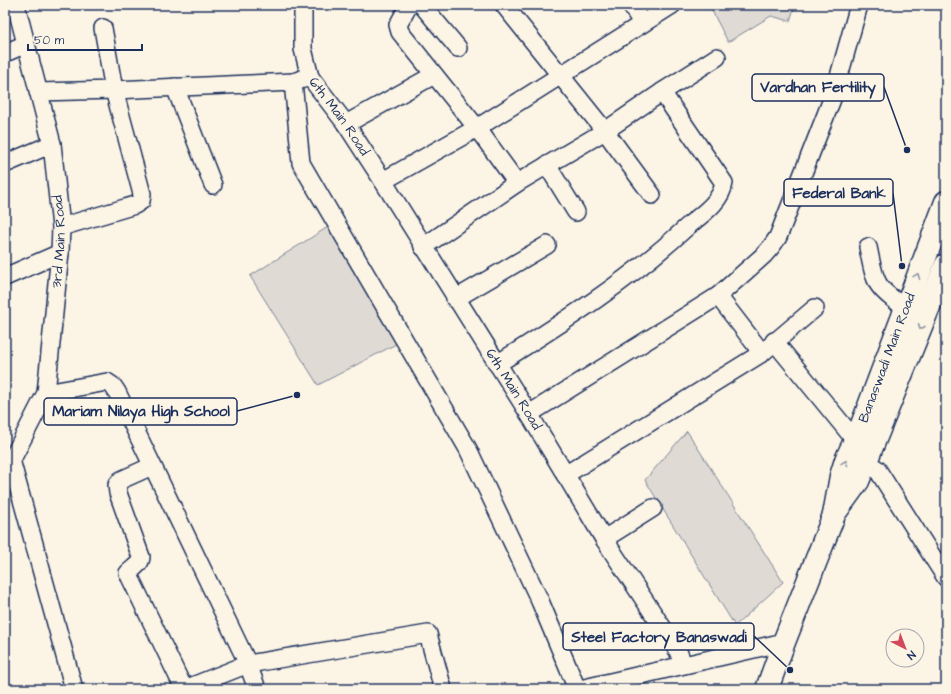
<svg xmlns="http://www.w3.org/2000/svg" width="951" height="694" viewBox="0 0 951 694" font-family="'Architects Daughter',sans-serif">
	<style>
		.green { fill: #dfdbd4; stroke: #7d8599 }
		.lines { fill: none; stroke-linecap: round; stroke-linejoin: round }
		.minor-casing { stroke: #1b2f5e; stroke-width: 20 }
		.secondary-casing { stroke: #1b2f5e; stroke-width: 25 }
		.minor { stroke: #fcf5e5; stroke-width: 17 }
		.secondary { stroke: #fcf5e5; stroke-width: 22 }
		.oneway { stroke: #8c92a2 }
		.labels { text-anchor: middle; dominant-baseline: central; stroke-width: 3; stroke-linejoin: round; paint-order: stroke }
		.street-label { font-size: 14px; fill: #1b2f5e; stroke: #fcf5e5 }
		.leader { fill: none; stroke: #1b2f5e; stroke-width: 1.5 }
		.callout-dot { fill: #1b2f5e; stroke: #fcf5e5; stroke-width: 1.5 }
		.callout { fill: #fcf5e5; stroke: #1b2f5e; stroke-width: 1.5 }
		.callout-label { font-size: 15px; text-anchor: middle; font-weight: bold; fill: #1b2f5e }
	</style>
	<rect width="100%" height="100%" fill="#fcf5e5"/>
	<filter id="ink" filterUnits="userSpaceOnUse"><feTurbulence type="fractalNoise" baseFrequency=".025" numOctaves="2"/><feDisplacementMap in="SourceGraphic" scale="8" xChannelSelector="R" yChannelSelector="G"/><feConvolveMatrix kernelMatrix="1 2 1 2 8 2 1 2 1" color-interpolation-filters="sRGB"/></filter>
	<g filter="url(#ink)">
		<g class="green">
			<path d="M709,5h86l-5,16 -19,-5 -43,26z"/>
			<path d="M328,227l70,116 -80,42 -68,-109z"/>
			<path d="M687,431l96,151 -48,44 -90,-146z"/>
		</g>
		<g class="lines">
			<g class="minor-casing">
				<g id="minor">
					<path d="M303,5v44l7,28"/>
					<path d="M409,5l-11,20 2,7 77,96 40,55"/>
					<path d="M422,5l36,43"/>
					<path d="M504,5l101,126 47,64"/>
					<path d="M631,5l11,18"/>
					<path d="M5,53l21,-9"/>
					<path d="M293,82l8,81 167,286 72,152 37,88"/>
					<path d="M175,87l38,98"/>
					<path id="s1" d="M38,92l76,-2 179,-8 17,-5 36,47 37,57 146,233 75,125 74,112 5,13"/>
					<path d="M346,124l88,-49"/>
					<path d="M5,164l47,-20"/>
					<path d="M547,165l29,47"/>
					<path d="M383,181l94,-53 195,-123"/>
					<path d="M61,227l74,-22 6,-4 1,-7 -28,-104 -11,-62"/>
					<path d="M423,247l94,-64 88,-52 57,-39 55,-35"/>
					<path d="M868,247c7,34 6,41 37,60"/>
					<path d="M5,277l55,-24"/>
					<path d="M718,296l44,57"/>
					<path d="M455,299l92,-54"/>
					<path d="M774,341l81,99"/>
					<path d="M497,364c67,-42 133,-84 191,-138 14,-12 33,-24 36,-43l-62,-91"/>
					<path d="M46,393l61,-11 6,4 4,6 131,272 9,25"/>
					<path d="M529,414l189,-118 46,-41 7,-8 7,-10 56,-143 25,-89"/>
					<path d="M11,460l63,229"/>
					<path d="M866,463l11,6 69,109"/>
					<path d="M152,466l-31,14 -4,5 1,8 23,64c0,7 -8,11 -13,16l56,116"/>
					<path id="s2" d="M5,473l41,-80 14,-140 1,-26 -9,-83 -36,-139"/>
					<path d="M565,475l197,-122 53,-45"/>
					<path d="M604,539l49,-31"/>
					<path d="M185,689l63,-25 180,-30 15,55"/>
					<path d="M580,689l204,-47"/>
				</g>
			</g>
			<g class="secondary-casing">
				<g id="secondary">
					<path d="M837,510l21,-29 88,-216"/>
					<path id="s3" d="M767,689l17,-47 50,-127 7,-39 5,-16 14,-30 86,-228"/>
				</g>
			</g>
			<use href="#minor" class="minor"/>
			<use href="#secondary" class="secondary"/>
		</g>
		<defs><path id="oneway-chevron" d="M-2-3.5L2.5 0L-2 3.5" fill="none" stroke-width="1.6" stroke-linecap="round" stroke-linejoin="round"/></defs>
		<g class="oneway">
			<use href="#oneway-chevron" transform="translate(917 276) rotate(-69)"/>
			<use href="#oneway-chevron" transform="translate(921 327) rotate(112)"/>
			<use href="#oneway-chevron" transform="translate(845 463) rotate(-70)"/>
		</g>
	</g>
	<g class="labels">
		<g class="street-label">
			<text stroke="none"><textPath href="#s1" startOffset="322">6th Main Road</textPath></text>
			<text stroke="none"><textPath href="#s2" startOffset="242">3rd Main Road</textPath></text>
			<text stroke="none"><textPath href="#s3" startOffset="353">Banaswadi Main Road</textPath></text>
			<text stroke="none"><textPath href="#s1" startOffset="646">6th Main Road</textPath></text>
		</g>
	</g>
	<path class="leader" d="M907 150L884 87M902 266L893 193M297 395L237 411M790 670L754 636"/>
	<g class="callout-dot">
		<circle cx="907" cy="150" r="4"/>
		<circle cx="902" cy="266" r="4"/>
		<circle cx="297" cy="395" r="4"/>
		<circle cx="790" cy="670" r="4"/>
	</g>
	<g class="callout">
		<rect x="752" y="74" width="132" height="27" rx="4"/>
		<rect x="784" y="179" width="109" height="27" rx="4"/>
		<rect x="44" y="398" width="193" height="27" rx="4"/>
		<rect x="563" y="623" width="191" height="27" rx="4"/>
	</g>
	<g class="callout-label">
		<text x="818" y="92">Vardhan Fertility</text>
		<text x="839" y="198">Federal Bank</text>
		<text x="141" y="416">Mariam Nilaya High School</text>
		<text x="659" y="642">Steel Factory Banaswadi</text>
	</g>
	<rect width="951" height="694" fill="none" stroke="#fcf5e5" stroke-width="20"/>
	<rect x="10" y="10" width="931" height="674" fill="none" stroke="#1b2f5e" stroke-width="1.5" filter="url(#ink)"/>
	<g transform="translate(905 648) rotate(138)"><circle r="19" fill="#fcf5e5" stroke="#a2a6af"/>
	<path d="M0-3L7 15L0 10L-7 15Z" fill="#d1495b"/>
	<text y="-6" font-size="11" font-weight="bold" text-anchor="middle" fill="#1b2f5e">N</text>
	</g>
	<path d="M28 44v6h114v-6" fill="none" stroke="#1b2f5e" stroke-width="2"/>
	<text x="34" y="44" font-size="12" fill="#1b2f5e" stroke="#fcf5e5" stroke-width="3" paint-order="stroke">50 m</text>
</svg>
